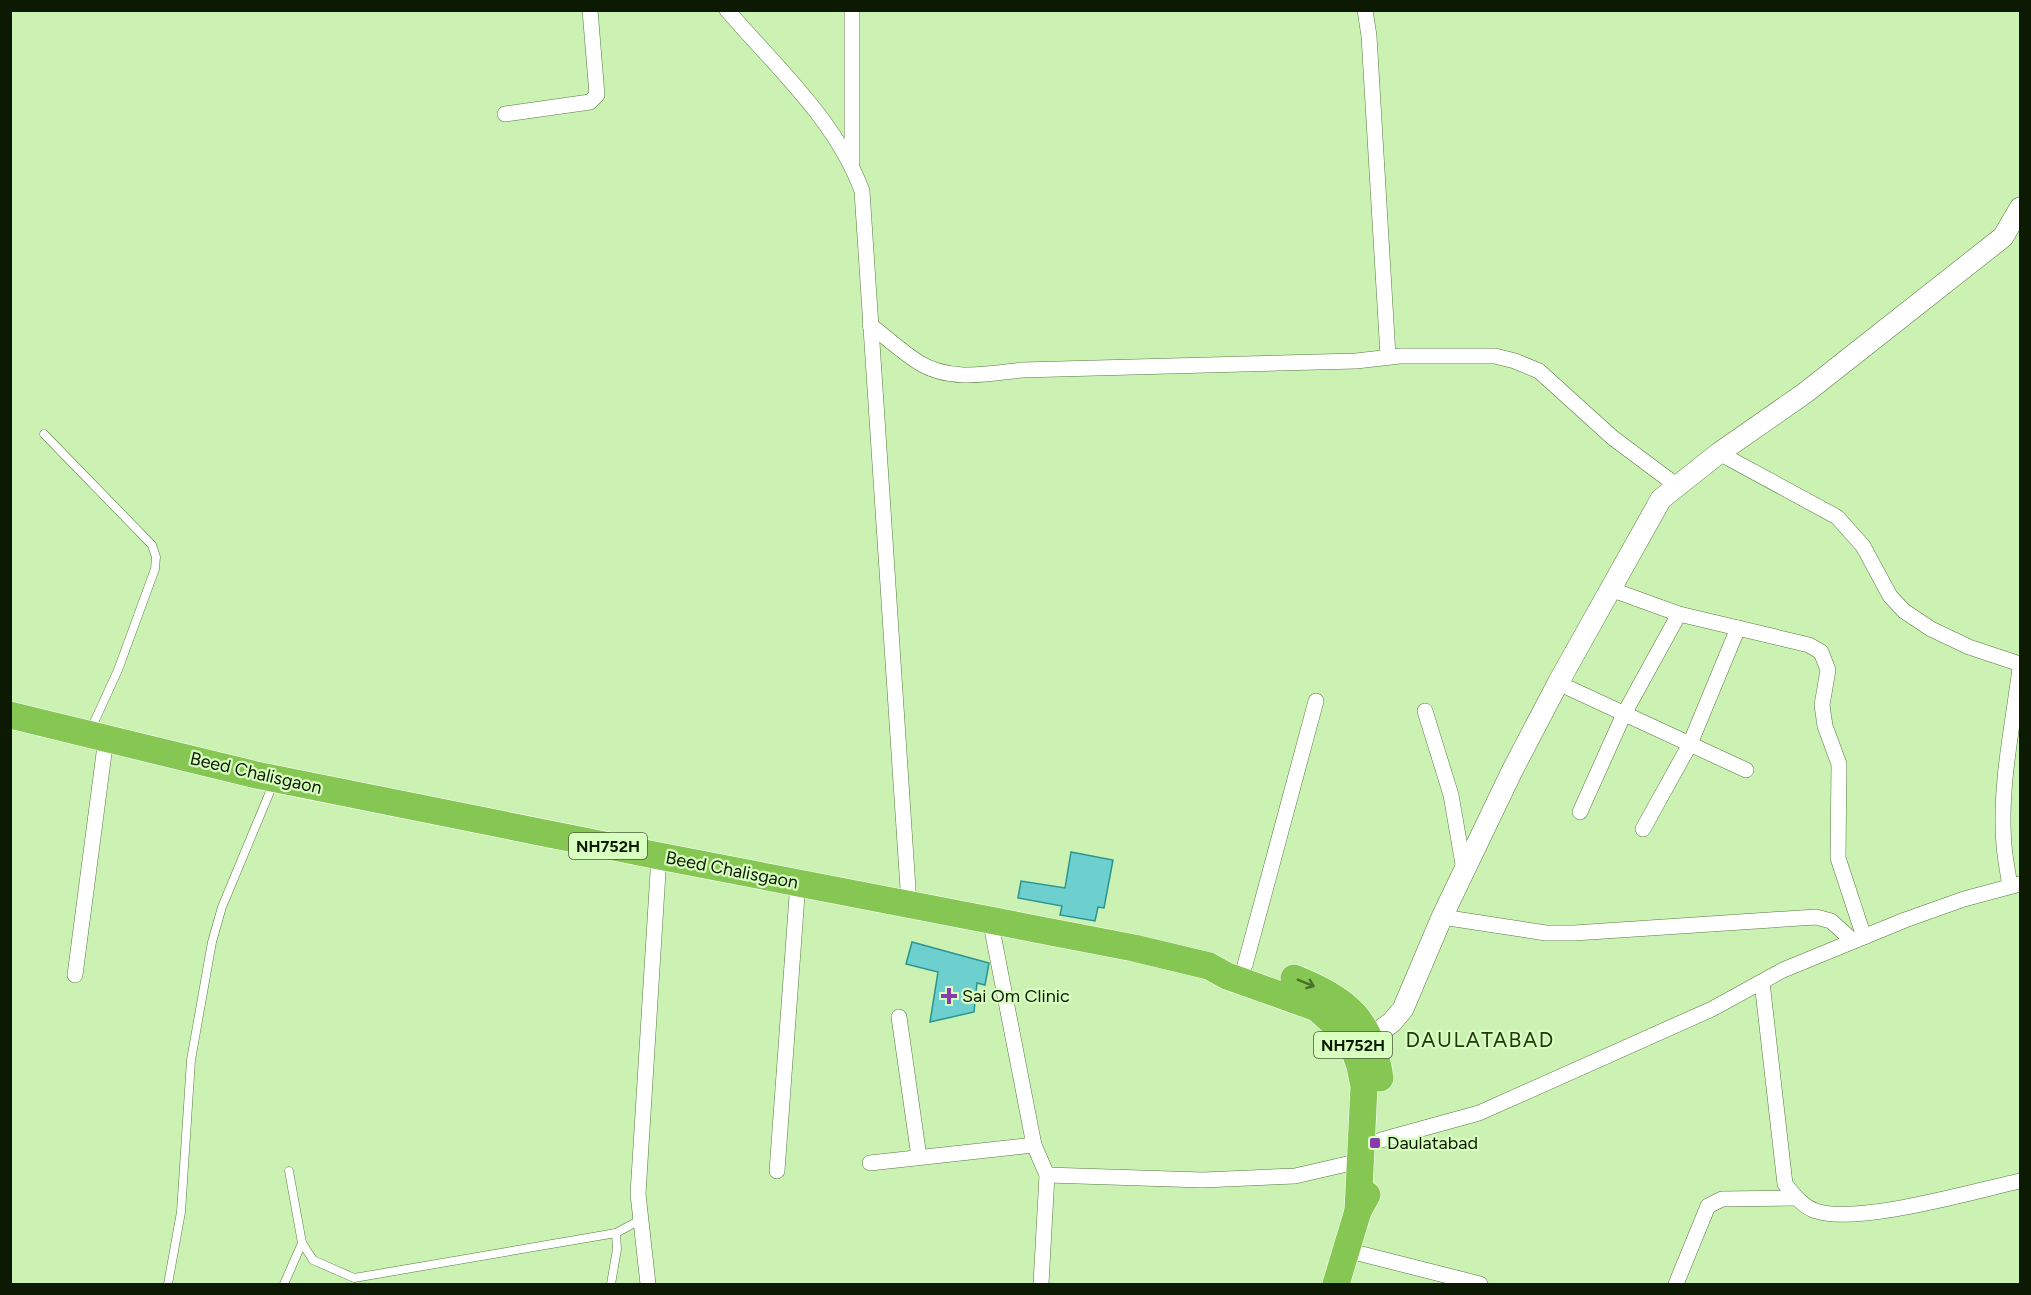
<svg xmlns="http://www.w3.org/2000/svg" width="2031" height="1295" viewBox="0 0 2031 1295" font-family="Figtree,sans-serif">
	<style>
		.building { fill: #6dd0ce; stroke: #299492; stroke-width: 1.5 }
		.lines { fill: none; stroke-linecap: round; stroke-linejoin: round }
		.lane-casing { stroke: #587a40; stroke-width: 9 }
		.street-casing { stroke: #587a40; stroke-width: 16 }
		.secondary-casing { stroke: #587a40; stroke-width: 22 }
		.highway-casing { stroke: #fff; stroke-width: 28 }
		.lane { stroke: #fff; stroke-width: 8 }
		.street { stroke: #fff; stroke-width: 15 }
		.secondary { stroke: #fff; stroke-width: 21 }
		.highway { stroke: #86c753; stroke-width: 27 }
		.oneway { stroke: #49702b }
		.poi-dot { fill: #883bac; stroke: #d8ffbf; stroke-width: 2 }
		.labels { text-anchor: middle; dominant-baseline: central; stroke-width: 4.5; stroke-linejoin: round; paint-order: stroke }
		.shield { fill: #d8ffbf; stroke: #495e3b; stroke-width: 1.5 }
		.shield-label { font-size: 16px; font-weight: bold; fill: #0c1903 }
		.street-label { font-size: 18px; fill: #0c1903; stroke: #d8ffbf }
		.poi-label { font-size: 18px; fill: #0c1903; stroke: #d8ffbf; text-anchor: start }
		.quarter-label { font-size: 21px; letter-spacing: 1.5px; fill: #20380c; stroke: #d8ffbf }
	</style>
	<rect width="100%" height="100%" fill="#cbf2b2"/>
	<g class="building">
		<path d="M1071,852l42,8 -9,48 -6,-1 -3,14 -35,-6 2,-9 -44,-8 3,-17 44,7z"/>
		<path d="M912,942l77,21 -4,22 -8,-2 -3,29 -44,10 8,-50 -32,-8z"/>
	</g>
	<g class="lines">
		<g class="lane-casing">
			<g id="lane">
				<path d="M44,434l108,111 4,12 -1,12 -37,101 -27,59"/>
				<path d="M289,1171l13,72 11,17 41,18 262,-45 24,-13"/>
				<path d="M168,1284l13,-72 10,-152 21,-118 10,-35 52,-125"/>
				<path d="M284,1284l18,-41"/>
				<path d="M611,1284l6,-35 -1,-16"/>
			</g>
		</g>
		<g class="street-casing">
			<g id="street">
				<path d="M727,10c49,57 109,110 135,181l47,713"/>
				<path d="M1365,10l4,26 19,320"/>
				<path d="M505,114l85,-12 7,-7 -7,-85"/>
				<path d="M852,163v-153"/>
				<path d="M870,325c16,12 31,26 48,37 31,20 70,12 104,8l334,-9 44,-5h95l20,5 24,10 74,67 63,47"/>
				<path d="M1719,453l118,64 26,29 27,50 14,15 27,18 38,18 51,17"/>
				<path d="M1610,589l69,25 130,31 12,7 7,18 -6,35 3,21 14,38 -1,94 26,79"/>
				<path d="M1558,683l188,87"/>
				<path d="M1425,711l26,84 13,75"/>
				<path d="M1580,812l44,-98 55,-100"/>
				<path d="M1643,829l47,-85 48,-116"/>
				<path d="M2010,886c-2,-13 -5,-27 -6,-41 -5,-58 9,-120 16,-177"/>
				<path d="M1442,917l104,16h28l242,-16 15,4 22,20"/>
				<path d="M990,919l44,226 13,30 -6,109"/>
				<path d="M1245,965l71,-264"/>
				<path d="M75,975l31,-237"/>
				<path d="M1762,982l23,202c8,10 18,23 31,27 42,14 158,-20 204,-30"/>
				<path d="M899,1017l20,140"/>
				<path d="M1381,1140l98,-27 233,-104 71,-39 122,-50 59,-21 56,-15"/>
				<path d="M870,1163l164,-18"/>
				<path d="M777,1171l21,-289"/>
				<path d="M1047,1175l156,5 92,-4 65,-15"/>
				<path d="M1346,1250l134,34"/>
				<path d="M648,1284l-10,-90 21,-338"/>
				<path d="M1676,1284l32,-78 14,-7 73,-1"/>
			</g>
		</g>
		<g class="secondary-casing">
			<path id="secondary" d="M1371,1038l21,-16 11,-13 39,-92 70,-146 46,-88 103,-184 58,-46 86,-60 198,-156 17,-29"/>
		</g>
		<g class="highway-casing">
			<g id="highway">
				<path d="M10,715l246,60 403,81 475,92 75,18 18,10 90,32 33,30 10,28 4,20 -6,125"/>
				<path d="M1294,978c54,22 77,41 86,100"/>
				<path d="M1336,1284l22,-73 9,-16"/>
			</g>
		</g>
		<use href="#lane" class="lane"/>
		<use href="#street" class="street"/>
		<use href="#secondary" class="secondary"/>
		<use href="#highway" class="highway"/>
	</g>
	<defs><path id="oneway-shaft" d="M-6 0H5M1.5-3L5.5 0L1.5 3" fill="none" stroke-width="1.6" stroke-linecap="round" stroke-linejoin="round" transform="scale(1.5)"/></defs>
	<use class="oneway" href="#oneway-shaft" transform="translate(1306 983) rotate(22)"/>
	<g class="poi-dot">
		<path d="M946 987h6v6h6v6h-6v6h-6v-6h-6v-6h6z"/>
		<rect x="1369" y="1137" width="12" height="12" rx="3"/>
	</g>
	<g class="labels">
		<g class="shield">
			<rect x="569" y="833" width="78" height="26" rx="4.5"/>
			<rect x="1314" y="1032" width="78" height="26" rx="4.5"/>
		</g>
		<g class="shield-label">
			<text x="608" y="846">NH752H</text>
			<text x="1353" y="1045">NH752H</text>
		</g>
		<g class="street-label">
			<text transform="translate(256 773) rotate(13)">Beed Chalisgaon</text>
			<text transform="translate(732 870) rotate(11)">Beed Chalisgaon</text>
		</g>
		<g class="poi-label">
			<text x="962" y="996">Sai Om Clinic</text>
			<text x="1387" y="1143">Daulatabad</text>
		</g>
		<g class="quarter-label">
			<text x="1480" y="1039">DAULATABAD</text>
		</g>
	</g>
	<rect width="2031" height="1295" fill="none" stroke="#0c1903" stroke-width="24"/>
</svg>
